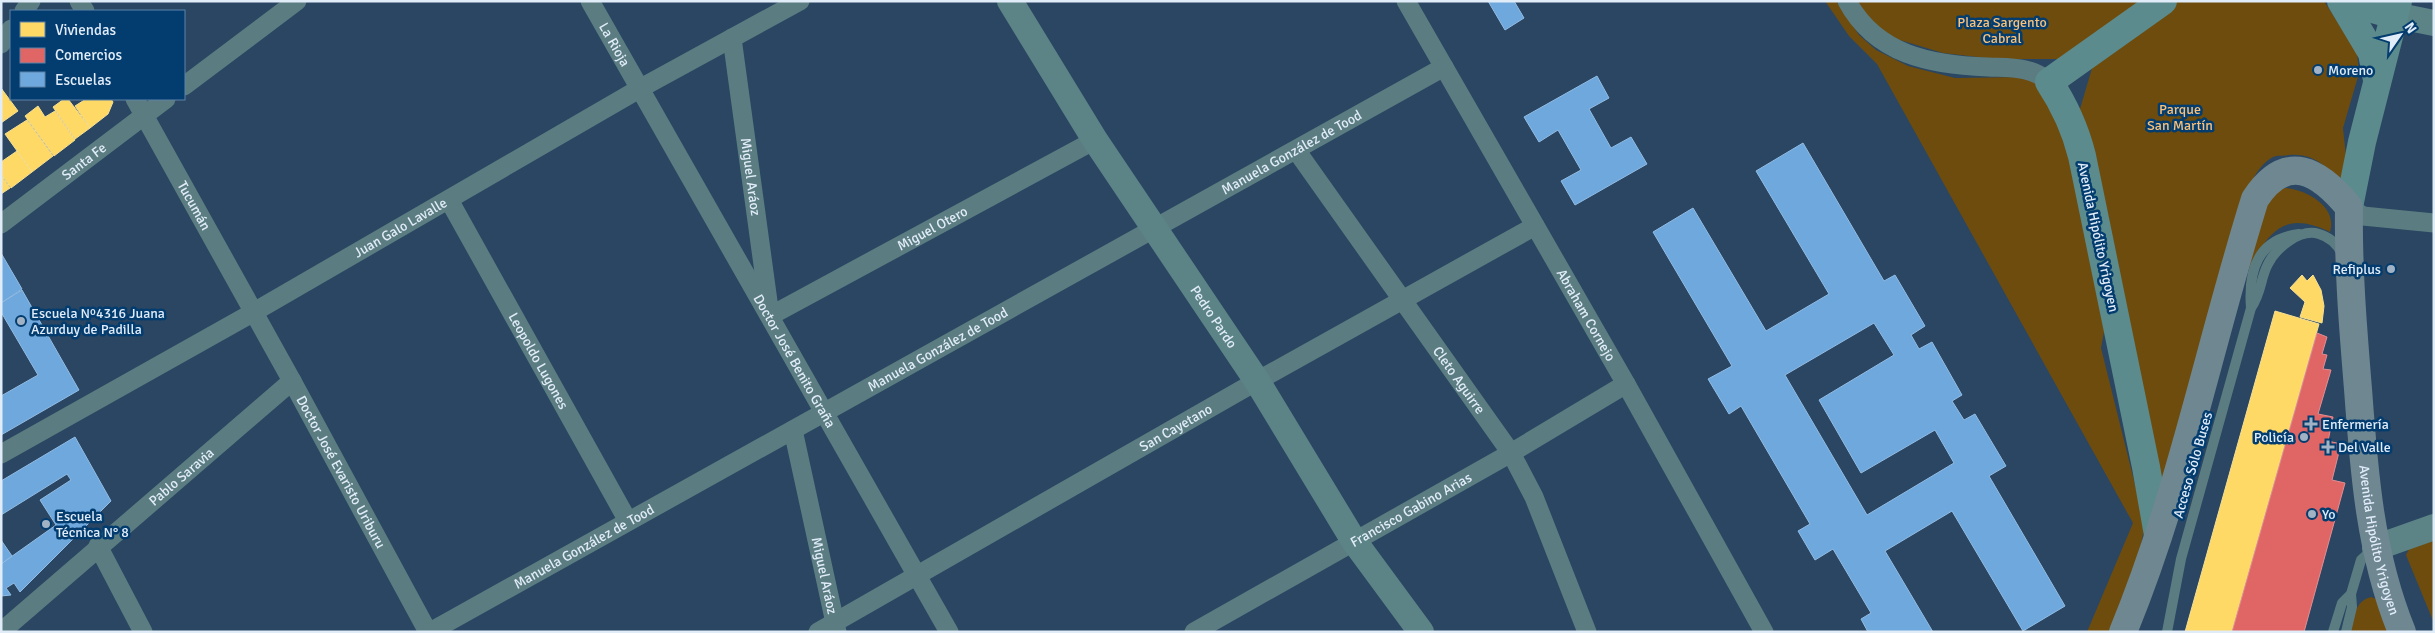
<svg xmlns="http://www.w3.org/2000/svg" width="2435" height="633" viewBox="0 0 2435 633" font-family="Signika,sans-serif">
	<style>
		.green { fill: #6e4c0d }
		.homes { fill: #ffd966; stroke: #f6df92 }
		.shops { fill: #e06666; stroke: #e08e92 }
		.schools { fill: #6fa8dc; stroke: #91bce5; fill-rule: evenodd }
		.lines { fill: none; stroke-linecap: round; stroke-linejoin: round }
		.lane { stroke: #5b7d81; stroke-width: 10 }
		.street { stroke: #5b7d81; stroke-width: 19 }
		.secondary { stroke: #5c8487; stroke-width: 26 }
		.primary { stroke: #5b8b8d; stroke-width: 28 }
		.highway { stroke: #6e8791; stroke-width: 28 }
		.poi-dot { fill: #a1b2c4; stroke: #033c6e; stroke-width: 2 }
		.labels { text-anchor: middle; dominant-baseline: central; stroke-width: 5; stroke-linejoin: round; paint-order: stroke }
		.park-label { font-size: 14px; fill: #f9c17a; stroke: #033c6e }
		.street-label { font-size: 14px; fill: #e1ecf9; stroke: #033c6e }
		.poi-label { font-size: 14px; fill: #e1ecf9; stroke: #033c6e; text-anchor: start }
	</style>
	<rect width="100%" height="100%" fill="#2a4662"/>
	<g class="green">
		<path d="M1825,1h11l23,34 17,15 32,16 47,12 71,-1 10,4 28,45 43,188 -6,34 44,177 -5,24 -29,83h-24l46,-109 -256,-459 -28,-28z"/>
		<path d="M1857,1h291l-82,58h-71l-52,-6 -53,-16 -28,-25z"/>
		<path d="M2176,1h148l33,52 2,20 -16,55 3,29 -7,28c-10,-20 -28,-32 -50,-30 -5,1 -12,0 -16,2 -8,4 -14,12 -19,20l-92,311 -16,-65 -66,-314 15,-51z"/>
		<path d="M2286,188c21,2 52,19 44,44 -47,-23 -62,1 -83,40l20,-74 7,-7z"/>
		<path d="M2434,535v88l-28,-68 7,-14z"/>
		<path d="M2371,597l5,2 14,33h-40c4,-15 5,-31 21,-35z"/>
	</g>
	<g class="homes">
		<path d="M1,88l17,23 -17,12z"/>
		<path d="M64,99h4l22,29 -15,11 -22,-32z"/>
		<path d="M86,99h25l2,3 -5,12 -18,14 -15,-22z"/>
		<path d="M38,106l7,11 10,-6 20,29 -21,16 -29,-40z"/>
		<path d="M27,120l26,36 -21,16 -27,-38z"/>
		<path d="M17,151l15,21 -21,16 -10,-14v-12z"/>
		<path d="M1,175l9,13 -9,6z"/>
		<path d="M2302,275l5,6 6,-6 8,15 3,16 -2,17 -22,-6 5,-15 -15,-14z"/>
		<path d="M2275,311l44,13 -87,308h-47z"/>
	</g>
	<path class="shops" d="M2317,333l10,4 -5,17 5,1 -4,14 8,1 -13,44 15,3 -5,24 13,3 -9,36 13,3 -41,149h-72z"/>
	<g class="schools">
		<path d="M1488,1h26l10,17 -19,12z"/>
		<path d="M1597,76l12,22 -20,11 22,39 20,-11 16,27 -72,41 -14,-24 20,-11 -23,-40 -19,12 -15,-25z"/>
		<path d="M1803,143l81,138 11,-6 30,51 -14,9 8,14 13,-7 30,53 -10,6 12,19 11,-6 31,52 -17,10 76,130 -42,25 -71,-120 -67,40 48,81h-65l-7,-13 10,-6 -38,-64 -18,11 -17,-29 12,-7 -69,-118 -12,8 -21,-35 24,-13 -79,-134 40,-24 73,123 63,-37 -73,-123zM1874,323l20,32 -75,45 42,73 74,-43 19,33 -87,52 -82,-140z"/>
		<path d="M1,253l21,36 -21,14z"/>
		<path d="M22,290l57,100 -78,45v-39l37,-21 -37,-63v-9z"/>
		<path d="M75,437l36,64 -91,91 -6,-9 -8,5 5,7 -10,1v-32l55,-39 -16,-25 31,-20 -4,-6 -66,41v-34z"/>
		<path d="M1,540l11,16 -11,8z"/>
	</g>
	<g class="lines">
		<g class="lane">
			<path d="M2251,308c-3,-38 7,-69 48,-74"/>
			<path d="M2167,632l14,-73 70,-251c11,-16 9,-29 17,-44 8,-16 32,-36 51,-30 10,3 18,9 23,20"/>
			<path d="M2333,632l9,-29 9,-9 10,-34 13,-12"/>
			<path d="M2346,632l6,-25 -1,-13"/>
		</g>
		<g class="street">
			<path d="M79,1l6,10"/>
			<path id="s1" d="M590,1l359,631"/>
			<path id="s2" d="M1406,1l220,383 138,248"/>
			<path d="M1847,1c29,54 84,64 141,66 23,1 43,-1 61,15"/>
			<path d="M24,11l7,-10"/>
			<path id="s3" d="M732,38l38,278 325,-176"/>
			<path d="M1,44l10,-15"/>
			<path d="M184,86l113,-85"/>
			<path id="s4" d="M135,99l157,282 136,251"/>
			<path id="s5" d="M1296,150l215,303 23,44 53,135"/>
			<path id="s6" d="M449,200l179,321"/>
			<path d="M2349,207l14,9 71,7"/>
			<path id="s7" d="M1,224l165,-125"/>
			<path id="s8" d="M793,430l44,202"/>
			<path id="s9" d="M1,454l253,-142 385,-223 161,-88"/>
			<path d="M98,546l45,86"/>
			<path id="s10" d="M1,632l291,-251"/>
			<path id="s11" d="M430,632l1014,-565"/>
			<path id="s12" d="M818,632l439,-251 278,-155"/>
			<path id="s13" d="M1194,632l317,-179 115,-69"/>
		</g>
		<g class="secondary">
			<path id="s14" d="M1010,1l85,139 162,241 97,160 67,91"/>
			<path d="M2394,15l40,8"/>
			<path d="M2375,548l59,-21"/>
		</g>
		<g class="primary">
			<path d="M2341,1l31,52 5,27"/>
			<path d="M2344,1l50,14"/>
			<path d="M2349,207l13,-65 36,-141"/>
			<path d="M2158,535l-12,-68 -64,-311c-7,-28 -17,-50 -33,-74l114,-81"/>
		</g>
		<path class="highway" id="s15" d="M2123,632c58,-140 87,-290 132,-433 32,-48 64,-28 94,8 -1,61 4,121 9,182 6,83 12,165 44,243"/>
	</g>
	<g class="poi-dot">
		<circle cx="2318" cy="70" r="5"/>
		<circle cx="2391" cy="269" r="5"/>
		<circle cx="21" cy="321" r="5"/>
		<path d="M2308.5 416.5h5v5h5v5h-5v5h-5v-5h-5v-5h5z"/>
		<circle cx="2304" cy="437" r="5"/>
		<path d="M2325.5 439.5h5v5h5v5h-5v5h-5v-5h-5v-5h5z"/>
		<circle cx="2312" cy="514" r="5"/>
		<circle cx="46" cy="524" r="5"/>
	</g>
	<g class="labels">
		<g class="park-label">
			<text x="2002" y="22">Plaza Sargento<tspan x="2002" dy="16">Cabral</tspan></text>
			<text x="2180" y="109">Parque<tspan x="2180" dy="16">San Martín</tspan></text>
		</g>
		<g class="street-label">
			<text stroke="none"><textPath href="#s1" startOffset="50">La Rioja</textPath></text>
			<text stroke="none"><textPath href="#s11" startOffset="986">Manuela González de Tood</textPath></text>
			<text stroke="none"><textPath href="#s7" startOffset="104">Santa Fe</textPath></text>
			<text stroke="none"><textPath href="#s3" startOffset="140">Miguel Aráoz</textPath></text>
			<text stroke="none"><textPath href="#s4" startOffset="122">Tucumán</textPath></text>
			<text stroke="none"><textPath href="#s9" startOffset="459">Juan Galo Lavalle</textPath></text>
			<text stroke="none"><textPath href="#s3" startOffset="465">Miguel Otero</textPath></text>
			<text transform="translate(2098 237) rotate(78)">Avenida Hipólito Yrigoyen</text>
			<text stroke="none"><textPath href="#s2" startOffset="362">Abraham Cornejo</textPath></text>
			<text stroke="none"><textPath href="#s14" startOffset="376">Pedro Pardo</textPath></text>
			<text stroke="none"><textPath href="#s11" startOffset="581">Manuela González de Tood</textPath></text>
			<text stroke="none"><textPath href="#s6" startOffset="184">Leopoldo Lugones</textPath></text>
			<text stroke="none"><textPath href="#s1" startOffset="414">Doctor José Benito Graña</textPath></text>
			<text stroke="none"><textPath href="#s5" startOffset="282">Cleto Aguirre</textPath></text>
			<text stroke="none"><textPath href="#s12" startOffset="412">San Cayetano</textPath></text>
			<text transform="translate(2193 465) rotate(-74)">Acceso Sólo Buses</text>
			<text stroke="none"><textPath href="#s4" startOffset="426">Doctor José Evaristo Uriburu</textPath></text>
			<text stroke="none"><textPath href="#s10" startOffset="238">Pablo Saravia</textPath></text>
			<text stroke="none"><textPath href="#s13" startOffset="249">Francisco Gabino Arias</textPath></text>
			<text stroke="none"><textPath href="#s15" startOffset="906">Avenida Hipólito Yrigoyen</textPath></text>
			<text stroke="none"><textPath href="#s11" startOffset="176">Manuela González de Tood</textPath></text>
			<text stroke="none"><textPath href="#s8" startOffset="149">Miguel Aráoz</textPath></text>
		</g>
		<g class="poi-label">
			<text x="2328" y="70">Moreno</text>
			<text x="2381" y="269" text-anchor="end">Refiplus</text>
			<text x="31" y="313">Escuela Nº4316 Juana<tspan x="31" dy="16">Azurduy de Padilla</tspan></text>
			<text x="2322" y="424">Enfermería</text>
			<text x="2294" y="437" text-anchor="end">Policía</text>
			<text x="2338" y="447">Del Valle</text>
			<text x="2322" y="514">Yo</text>
			<text x="56" y="516">Escuela<tspan x="56" dy="16">Técnica N° 8</tspan></text>
		</g>
	</g>
	<rect width="2435" height="633" fill="none" stroke="#e1ecf9" stroke-width="5"/>
	<rect x="10" y="10" width="175" height="90" fill="#033c6e" stroke="#5c82a6"/>
	<rect x="20" y="22" width="25" height="15" fill="#ffd966" stroke="#5c82a6"/>
	<text x="55" y="35" font-size="15" fill="#e1ecf9">Viviendas</text>
	<rect x="20" y="48" width="25" height="15" fill="#e06666" stroke="#5c82a6"/>
	<text x="55" y="60" font-size="15" fill="#e1ecf9">Comercios</text>
	<rect x="20" y="72" width="25" height="15" fill="#6fa8dc" stroke="#5c82a6"/>
	<text x="55" y="85" font-size="15" fill="#e1ecf9">Escuelas</text>
	<g transform="translate(2400 35) rotate(56)" stroke="#033c6e" stroke-width="4" paint-order="stroke">
	<path d="M0-4L9 19L0 12L-9 19Z" fill="#e1ecf9"/>
	<text y="-8" font-size="14" font-weight="bold" text-anchor="middle" fill="#e1ecf9">N</text>
	</g>
</svg>
